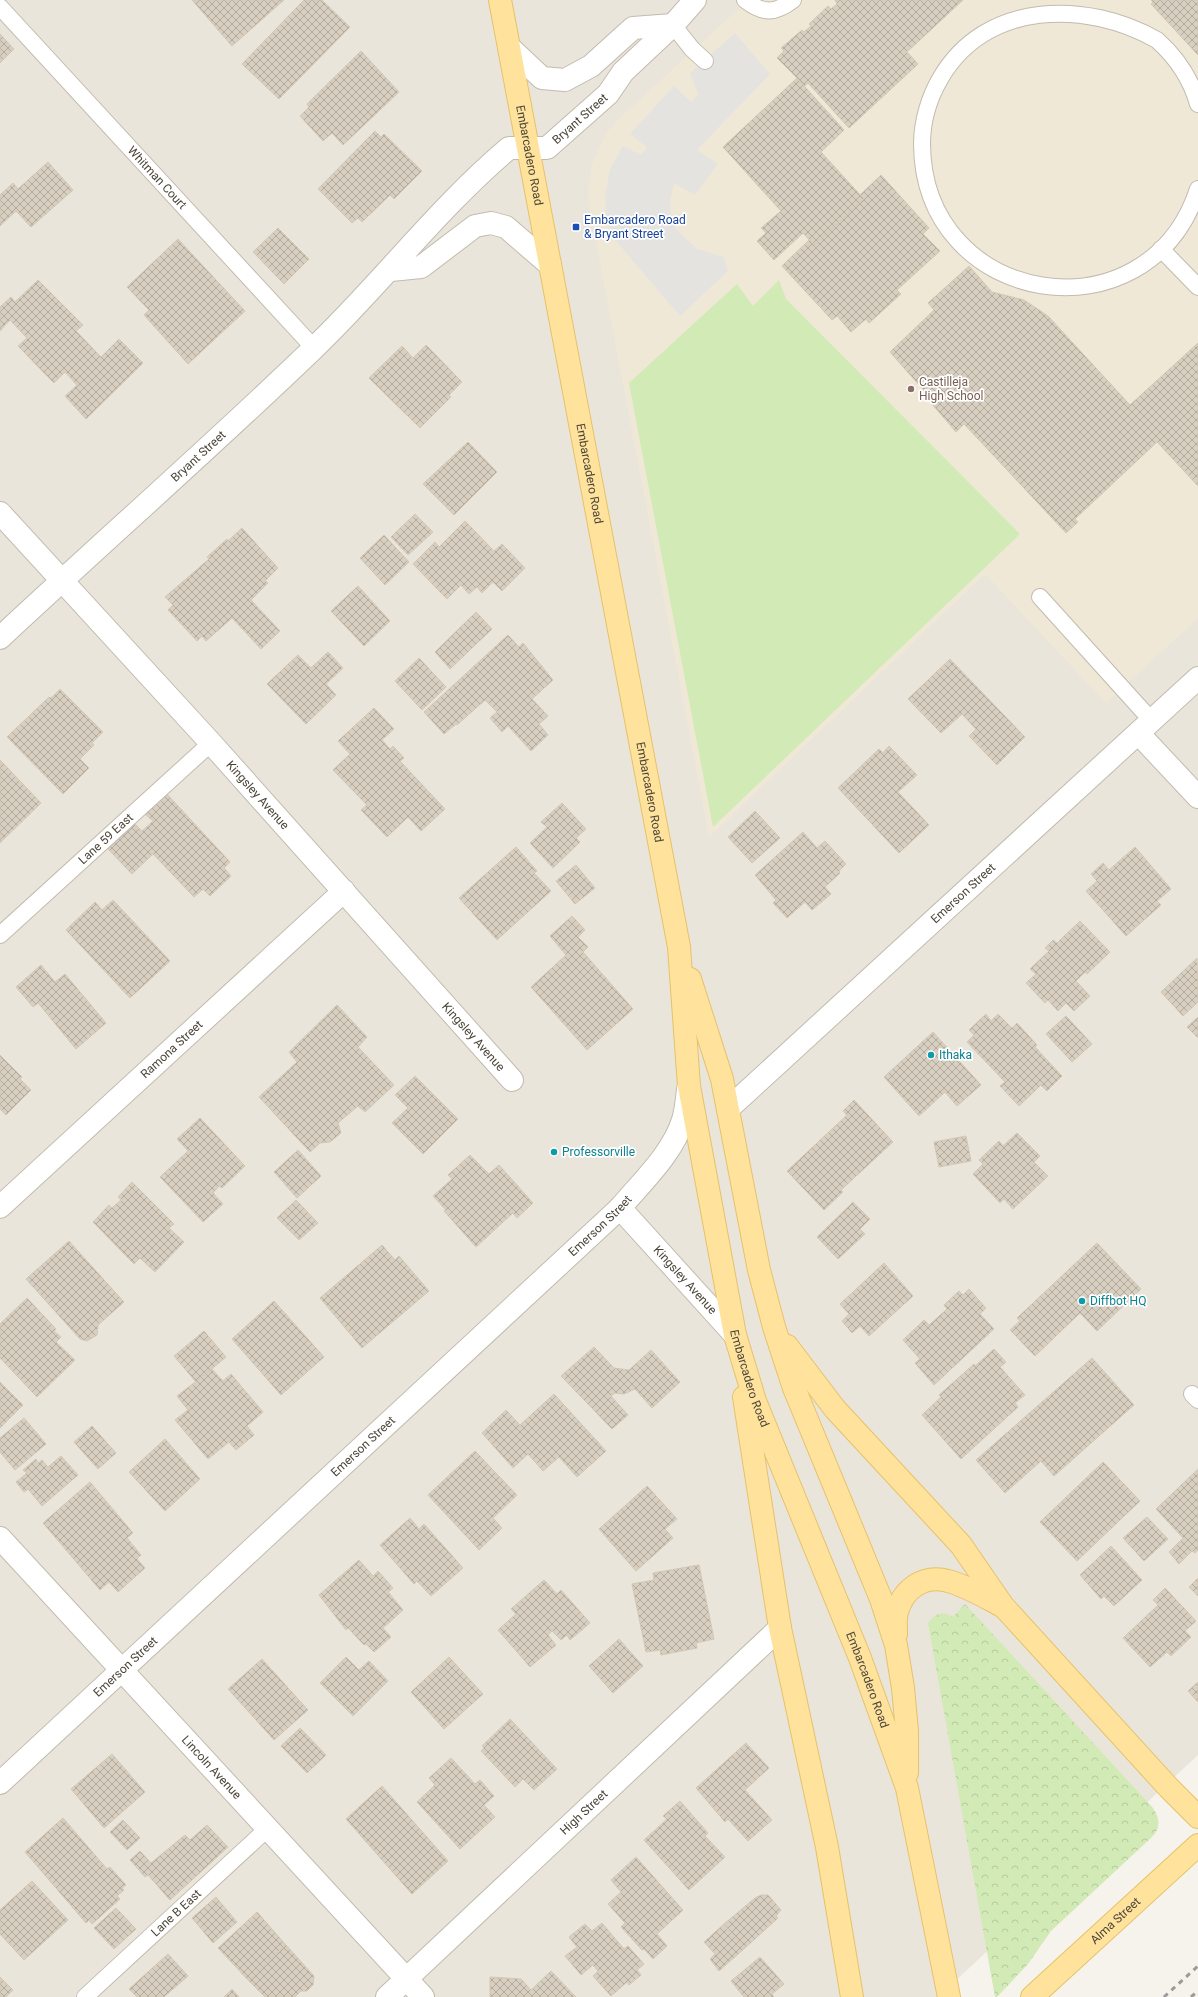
<svg xmlns="http://www.w3.org/2000/svg" width="1198" height="1997" viewBox="0 0 1198 1997" font-family="Roboto,sans-serif">
	<style>
		.residential { fill: #eae5da }
		.education { fill: #efe8d6 }
		.grass { fill: #d2eab5 }
		.park { fill: url(#park-crowns) }
		.parking { fill: #e5e3e0 }
		.building { fill: url(#building-cross-hatch); stroke: #d3c7b4 }
		.lines { fill: none; stroke-linecap: round; stroke-linejoin: round }
		.lane-casing { stroke: #c2bbae; stroke-width: 18 }
		.street-casing { stroke: #c2bbae; stroke-width: 24 }
		.primary-casing { stroke: #e6c16a; stroke-width: 24 }
		.lane { stroke: #fff; stroke-width: 16 }
		.street { stroke: #fff; stroke-width: 22 }
		.primary { stroke: #ffe39c; stroke-width: 22 }
		.rail { stroke: #9a9a9a; stroke-width: 3; stroke-dasharray: 5 5; stroke-linecap: butt }
		.transit-dot { fill: #1a4fb4; stroke: #fff; stroke-width: 1.5 }
		.education-dot { fill: #8d6e63; stroke: #fff; stroke-width: 1.5 }
		.culture-dot { fill: #0f9aa8; stroke: #fff; stroke-width: 1.5 }
		.labels { text-anchor: middle; dominant-baseline: central; stroke-width: 3.5; stroke-linejoin: round; paint-order: stroke }
		.street-label { font-size: 12px; fill: #4b4439; stroke: #fff }
		.transit-label { font-size: 12px; fill: #164399; stroke: #fff; text-anchor: start }
		.education-label { font-size: 12px; fill: #785e54; stroke: #fff; text-anchor: start }
		.culture-label { font-size: 12px; fill: #0d838f; stroke: #fff; text-anchor: start }
	</style>
	<defs>
		<pattern id="park-crowns" width="20" height="18" patternUnits="userSpaceOnUse"><rect width="20" height="18" fill="#d2eab5"/><path d="M2 6a3 3 0 1 1 6 0M12 15a3 3 0 1 1 6 0" fill="none" stroke="#b6ca9c"/></pattern>
		<pattern id="building-cross-hatch" width="8" height="8" patternUnits="userSpaceOnUse"><rect width="8" height="8" fill="#d8cfc1"/><path d="M0 0l8 8M0 8l8-8" fill="none" stroke="#b1aa9e"/></pattern>
	</defs>
	<rect width="100%" height="100%" fill="#f6f3ec"/>
	<path class="residential" d="M0,0h1198v1755l-260,242h-938z"/>
	<path class="education" d="M748,0h450v618l-92,85 -121,-129 -276,263 -120,-633v-21l3,-19 15,-32 14,-15z"/>
	<path class="grass" d="M779,280l7,19 234,235 -307,293 -84,-444 108,-99 16,22z"/>
	<path class="park" d="M965,1604l188,204c7,11 8,19 -1,29l-101,94 -23,33 -31,33h-2l-67,-374c8,-10 14,-13 25,-6z"/>
	<path class="parking" d="M735,33l35,41 -73,76 21,14 -23,31 -21,-12 -4,18v12l6,16 21,20 27,8 4,14 -48,45 -70,-82 -4,-17 -1,-20 5,-28 13,-23 18,9 6,-8 -17,-13 44,-48 17,16 7,-8 -8,-21z"/>
	<g class="building">
		<path d="M192,0h92l-52,46z"/>
		<path d="M304,0h18l28,27 -71,72 -37,-35z"/>
		<path d="M835,0h128l-56,52 11,12 -69,64 -41,-45 -3,3 -28,-28 7,-7 -3,-3 21,-18 2,2 7,-6 -2,-2 19,-18 3,3 6,-5z"/>
		<path d="M1151,0h47v55l-47,-51 2,-2z"/>
		<path d="M0,34l14,15 -14,14z"/>
		<path d="M361,51l38,41 -56,53 -11,-12 -9,8 -23,-25 9,-9 -2,-3z"/>
		<path d="M797,78l47,52 -23,22 43,47 -50,46 -11,-12 -29,27 -17,-19 9,-8 -5,-5 20,-17 -58,-64z"/>
		<path d="M375,131l6,6 3,-3 38,37 -28,28 -4,-4 -28,27 -4,-4 -6,5 -34,-34z"/>
		<path d="M48,162l25,28 -42,37 -15,-16 -16,15v-31l13,-12 5,6z"/>
		<path d="M881,175l48,53 -6,6 17,17 -43,39 4,4 -32,29 -3,-4 -15,13 -14,-16 -5,4 -50,-54 27,-26 5,5 50,-46 -4,-4z"/>
		<path d="M278,228l31,31 -25,25 -31,-32z"/>
		<path d="M178,239l67,72 -57,53 -44,-49 5,-5 -22,-23z"/>
		<path d="M969,266l23,26 32,8 24,16 82,89 68,-62v143l-41,-44 -82,77 3,3 -12,11 -102,-109 -8,8 -24,-28 2,-2 -44,-50 44,-42 -6,-7z"/>
		<path d="M38,280l45,45 -7,6 25,26 18,-18 24,24 -57,56 -21,-23 12,-11 -12,-13 -11,11 -36,-37 9,-8 -17,-18 -10,11v-24l11,-10 4,5z"/>
		<path d="M426,345l36,37 -13,13 2,2 -31,31 -51,-50 33,-32 11,12z"/>
		<path d="M468,442l29,30 -43,43 -31,-31z"/>
		<path d="M415,514l18,18 -25,23 -17,-18z"/>
		<path d="M465,521l29,30 8,-7 23,24 -23,23 -9,-9 -11,11 -5,-6 -8,7 -8,-9 -14,14 -34,-35 22,-22 4,5z"/>
		<path d="M242,528l36,40 -13,13 3,2 -17,17 29,31 -19,18 -29,-31 -26,23 -4,-5 -5,5 -29,-31 5,-5 -8,-8 44,-38 -2,-2 20,-18 1,2z"/>
		<path d="M384,535l25,27 -24,23 -25,-27z"/>
		<path d="M358,586l32,35 -26,25 -33,-35z"/>
		<path d="M476,612l16,17 -42,40 -15,-17z"/>
		<path d="M508,635l11,12 4,-4 30,37 -21,19 16,17 -9,8 9,11 -17,16 -23,-25 -6,6 -12,-14 7,-6 -12,-12 -28,25 -1,-1 -12,10 -20,-22z"/>
		<path d="M328,652l15,16 -17,16 10,11 -30,29 -39,-40 31,-29 13,13z"/>
		<path d="M419,658l27,29 -24,23 -27,-29z"/>
		<path d="M950,659l75,78 -28,28 -28,-29 7,-7 -14,-15 -21,19 -33,-34z"/>
		<path d="M60,689l43,43 -11,11 2,2 -14,14 9,9 -26,26 -56,-57 42,-40 2,1z"/>
		<path d="M374,708l20,21 -12,11 8,9 3,-3 11,12 -4,3 45,48 -24,22 -13,-14 -21,20 -26,-27 6,-5 -34,-35 17,-16 -12,-13z"/>
		<path d="M889,746l28,29 -19,17 31,33 -30,28 -61,-65 41,-39 4,4z"/>
		<path d="M0,760l41,43 -41,40z"/>
		<path d="M166,793l64,69 -6,6 7,8 -21,20 -7,-7 -9,8 -41,-43 -21,20 -24,-25 27,-25 7,7 11,-10 -8,-7z"/>
		<path d="M562,803l24,26 -10,9 4,4 -27,26 -23,-25 17,-16 -6,-5z"/>
		<path d="M755,811l25,27 -28,25 -24,-26z"/>
		<path d="M803,832l14,16 8,-7 21,23 -7,7 1,2 -15,14 6,7 -19,16 -7,-8 -18,16 -14,-15 3,-3 -21,-25z"/>
		<path d="M516,847l21,24 -3,2 17,18 -54,49 -38,-42z"/>
		<path d="M1135,847l36,42 -14,12 4,4 -35,31 -40,-45 11,-10 -6,-7 12,-11 6,7z"/>
		<path d="M576,865l19,23 -20,16 -19,-23z"/>
		<path d="M113,900l57,61 -40,37 -64,-68 29,-28 7,8z"/>
		<path d="M572,916l13,14 -7,7 10,10 -5,5 50,57 -46,41 -56,-63 35,-32 -16,-19z"/>
		<path d="M1080,921l30,31 -23,22 -2,-2 -9,9 14,15 -16,15 -8,-8 -8,8 -10,-11 -3,3 -19,-20 10,-9 -6,-5 19,-18 -4,-3 8,-8 4,3z"/>
		<path d="M1197,958l1,44 -15,14 -22,-24z"/>
		<path d="M41,965l14,17 10,-8 41,49 -30,26 -38,-46 -5,4 -17,-20z"/>
		<path d="M337,1005l30,32 -9,10 36,38 -29,27 -7,-6 -20,17 3,10 -11,9 -10,1 -10,9 -51,-55 38,-35 -8,-10z"/>
		<path d="M986,1014l5,7 7,-7 14,14 5,-5 20,22 -2,2 27,29 -15,15 -6,-6 -22,21 -19,-20 5,-4 -38,-40 7,-7 -5,-5z"/>
		<path d="M1066,1016l26,28 -20,18 -26,-28z"/>
		<path d="M1198,1017v21l-11,-11z"/>
		<path d="M933,1032l48,53 -24,21 -12,-14 -26,24 -35,-39z"/>
		<path d="M0,1055l22,22 -2,2 11,11 -25,25 -6,-6z"/>
		<path d="M415,1076l43,43 -35,35 -31,-31 16,-15 -13,-13z"/>
		<path d="M854,1100l39,42 -52,48 2,2 -19,18 -37,-39 60,-56 -4,-4z"/>
		<path d="M200,1118l45,48 -23,22 -3,-2 -6,7 10,11 -20,18 -43,-45 28,-26 -11,-12z"/>
		<path d="M1017,1133l23,23 -6,6 14,14 -35,33 -9,-10 -4,4 -27,-29 10,-10 -4,-4 20,-19 4,5z"/>
		<path d="M966,1136l5,25 -32,6 -5,-25z"/>
		<path d="M298,1150l23,26 -24,22 -23,-26z"/>
		<path d="M470,1155l19,19 10,-9 34,38 -16,15 -4,-5 -37,34 -32,-36 2,-1 -13,-14 19,-17 -4,-4z"/>
		<path d="M132,1182l42,42 -5,4 15,14 -29,30 -15,-14 -6,6 -41,-42 16,-17 3,3 9,-8 -3,-3z"/>
		<path d="M296,1200l22,23 -19,17 -22,-22z"/>
		<path d="M853,1202l17,17 -10,10 5,5 -27,25 -21,-22z"/>
		<path d="M69,1241l55,61 -26,23 -1,10 -10,6 -7,-2 -54,-60z"/>
		<path d="M1097,1243l44,46 -44,42 -17,-18 -45,43 -25,-26 10,-9 -3,-3z"/>
		<path d="M382,1245l13,15 4,-4 30,35 -67,57 -42,-50z"/>
		<path d="M884,1263l29,33 -44,40 -9,-10 -8,7 -10,-12 7,-7 -9,-10z"/>
		<path d="M969,1289l17,19 -6,6 14,15 -60,56 -19,-22 5,-4 -17,-19 21,-20 5,5 18,-16 -3,-4 15,-14 4,4z"/>
		<path d="M27,1298l29,31 -2,2 7,6 -5,5 19,18 -38,37 -37,-39v-34z"/>
		<path d="M274,1301l50,56 -43,38 -49,-56z"/>
		<path d="M204,1331l22,26 -30,25 -22,-26z"/>
		<path d="M594,1347l20,21 15,2 22,-20 29,32 -28,26 -17,-19 -11,5 -9,-1 -4,3 17,19 -16,14 -51,-53z"/>
		<path d="M994,1349l12,13 -6,5 25,28 -10,8 3,4 -57,52 -39,-44 19,-18 -2,-2 35,-31 1,2z"/>
		<path d="M1092,1358l42,47 -80,71 -13,-15 -36,32 -29,-33z"/>
		<path d="M212,1369l11,12 8,-7 32,38 -16,14 7,9 -18,15 -7,-8 -21,17 -33,-39 13,-10 -11,-14z"/>
		<path d="M0,1382l23,23 -23,23z"/>
		<path d="M554,1394l52,57 -29,26 -18,-20 -16,14 -15,-17 -15,14 -31,-35 24,-23 14,15z"/>
		<path d="M24,1418l22,26 -31,26 -15,-18v-14z"/>
		<path d="M92,1426l24,27 -18,16 -24,-27z"/>
		<path d="M165,1439l35,40 -35,32 -36,-39z"/>
		<path d="M475,1451l42,44 -24,23 9,10 -23,22 -51,-55z"/>
		<path d="M61,1456l17,19 -36,31 -14,-17 -4,3 -8,-10 11,-9 -4,-3 13,-11 2,4 4,-3 6,7z"/>
		<path d="M1103,1462l37,39 -63,60 -37,-39z"/>
		<path d="M1198,1469v81l-3,3 -3,-2 -13,13 -10,-12 14,-14 -27,-29z"/>
		<path d="M90,1482l43,51 -6,5 14,17 -4,4 8,9 -27,24 -9,-10 -9,8 -57,-67z"/>
		<path d="M647,1486l30,33 -12,10 8,9 -37,33 -37,-42z"/>
		<path d="M1147,1517l21,22 -24,22 -21,-23z"/>
		<path d="M410,1518l9,11 5,-5 39,44 -32,28 -14,-15 -3,3 -34,-39z"/>
		<path d="M1111,1546l31,34 -28,26 -10,-10 -3,3 -21,-24z"/>
		<path d="M359,1560l14,16 5,-5 15,17 -5,4 15,18 -20,18 8,9 -17,15 -8,-8 -2,1 -16,-17 -2,2 -27,-35z"/>
		<path d="M699,1565l15,74 -18,4 1,5 -36,7 -1,-5 -14,2 -14,-68 22,-4 -1,-7z"/>
		<path d="M1198,1578v18l-9,-9z"/>
		<path d="M544,1580l13,14 4,-4 29,33 -20,17 -3,-5 -6,5 -9,-9 -4,4 8,10 -26,22 -32,-37 18,-16 -5,-5z"/>
		<path d="M1165,1588l31,33 -11,10 6,6 -20,19 -4,-4 -17,15 -27,-29 35,-33 -5,-5z"/>
		<path d="M619,1639l24,27 -30,27 -24,-27z"/>
		<path d="M346,1657l13,13 10,-9 19,20 -35,35 -33,-33z"/>
		<path d="M449,1657l34,37 -39,35 -33,-37z"/>
		<path d="M262,1659l46,51 -34,30 -46,-51z"/>
		<path d="M1198,1682v20l-10,-11z"/>
		<path d="M510,1719l47,50 -23,21 -11,-11 -8,8 -34,-36 3,-3 -2,-2z"/>
		<path d="M300,1728l26,27 -19,18 -26,-27z"/>
		<path d="M746,1743l23,25 -24,22 27,30 -24,21 -20,-22 -3,3 -29,-34z"/>
		<path d="M112,1754l33,38 -41,36 -33,-39z"/>
		<path d="M451,1758l24,26 5,-4 14,16 -10,9 11,12 -35,32 -43,-47 18,-17 -6,-7z"/>
		<path d="M382,1786l66,75 -36,33 -66,-75z"/>
		<path d="M680,1801l28,32 -3,3 20,21 -36,33 -45,-50 23,-21 -4,-3z"/>
		<path d="M63,1818l44,51 3,-2 16,18 -4,3 2,2 -7,6 3,3 -28,25 -3,-4 -3,3 -61,-71z"/>
		<path d="M123,1820l17,18 -13,12 -17,-18z"/>
		<path d="M207,1825l21,22 -58,53 -22,-25 -3,2 -15,-17 10,-9 11,12 34,-28 5,5z"/>
		<path d="M636,1857l47,53 -26,24 10,12 -14,13 -9,-10 -2,1 -21,-23 4,-4 -17,-19 13,-12 -10,-12z"/>
		<path d="M32,1881l36,39 -44,40 -24,-26v-24z"/>
		<path d="M761,1895h7l13,15 -5,6 2,2 -33,30 -21,-24 31,-26z"/>
		<path d="M216,1897l21,25 -24,21 -21,-25z"/>
		<path d="M116,1908l20,21 -22,20 -20,-21z"/>
		<path d="M257,1912l29,33 -37,36 -31,-33z"/>
		<path d="M602,1923l22,26 4,-3 16,18 -7,6 4,5 -12,10 -2,-3 -16,14 -18,-20 5,-5 -5,-6 -12,10 -16,-19 12,-9 -8,-10 16,-13 7,7z"/>
		<path d="M724,1924l21,24 -26,23 -9,-12 5,-5 -11,-12z"/>
		<path d="M286,1945l28,31 -1,9 -6,6h-6l-6,6h-30l-16,-16z"/>
		<path d="M168,1954l20,22 -24,21h-27l-8,-8z"/>
		<path d="M760,1957l24,27 -12,10 2,3h-30l-13,-16z"/>
		<path d="M551,1971l25,26h-86v-20l31,2 10,11z"/>
		<path d="M0,1977l13,13 -7,7h-6z"/>
		<path d="M232,1989l7,8h-15z"/>
	</g>
	<g class="lines">
		<g class="lane-casing">
			<g id="lane">
				<path d="M745,0c18,14 30,14 48,0"/>
				<path id="s1" d="M0,7l314,341"/>
				<path d="M673,25l19,24 13,12"/>
				<path d="M1198,104c-7,-25 -22,-47 -41,-64 -70,-40 -172,-40 -217,39 -11,19 -18,43 -18,65 1,163 226,199 276,45"/>
				<path d="M1161,249l37,38"/>
				<path d="M1040,597l112,124"/>
				<path id="s2" d="M0,935l211,-192"/>
				<path d="M1192,1394l6,6"/>
				<path id="s3" d="M85,1997l182,-168"/>
			</g>
		</g>
		<g class="street-casing">
			<g id="street">
				<path d="M509,47l33,31 23,2 26,-14 42,-38 40,-3"/>
				<path d="M391,270l30,-3 54,-41 16,-3 15,4 44,38"/>
				<path id="s4" d="M0,513l211,230 301,337"/>
				<path id="s5" d="M0,638c104,-97 211,-191 313,-289 68,-65 124,-140 196,-201h38l61,-54 15,-22 50,-47 22,-25"/>
				<path d="M1139,734l59,63"/>
				<path id="s6" d="M728,1109l470,-431"/>
				<path id="s7" d="M0,1207l344,-316"/>
				<path id="s8" d="M620,1208l115,127"/>
				<path id="s9" d="M0,1538l423,459"/>
				<path id="s10" d="M0,1783l620,-575c22,-26 53,-55 63,-88 3,-10 4,-21 5,-31"/>
				<path id="s11" d="M387,1997l393,-369"/>
			</g>
		</g>
		<g class="primary-casing">
			<g id="primary">
				<path id="s12" d="M500,0l179,947 10,139 46,249 20,66 105,257 47,130 42,209"/>
				<path d="M690,979l32,100 37,191 15,57 20,61 87,211 15,46 7,43 4,43v42"/>
				<path d="M787,1346l48,63 126,136 42,61 166,182 29,29"/>
				<path d="M744,1397l36,231 47,219 25,150"/>
				<path d="M896,1634c0,-7 -1,-15 1,-22 6,-23 27,-38 51,-31 19,5 37,16 54,25"/>
				<path id="s13" d="M1032,1997l166,-152"/>
			</g>
		</g>
		<use href="#lane" class="lane"/>
		<use href="#street" class="street"/>
		<use href="#primary" class="primary"/>
		<g class="rail">
			<path d="M1164,1997l34,-31"/>
			<path d="M1191,1997l7,-6"/>
		</g>
	</g>
	<rect class="transit-dot" x="572" y="223" width="8" height="8" rx="2"/>
	<circle class="education-dot" cx="911" cy="389" r="4"/>
	<g class="culture-dot">
		<circle cx="931" cy="1055" r="4"/>
		<circle cx="554" cy="1152" r="4"/>
		<circle cx="1082" cy="1301" r="4"/>
	</g>
	<g class="labels">
		<g class="street-label">
			<text stroke="none"><textPath href="#s5" startOffset="789">Bryant Street</textPath></text>
			<text stroke="none"><textPath href="#s12" startOffset="158">Embarcadero Road</textPath></text>
			<text stroke="none"><textPath href="#s1" startOffset="232">Whitman Court</textPath></text>
			<text stroke="none"><textPath href="#s5" startOffset="269">Bryant Street</textPath></text>
			<text stroke="none"><textPath href="#s12" startOffset="482">Embarcadero Road</textPath></text>
			<text stroke="none"><textPath href="#s12" startOffset="806">Embarcadero Road</textPath></text>
			<text stroke="none"><textPath href="#s4" startOffset="382">Kingsley Avenue</textPath></text>
			<text stroke="none"><textPath href="#s2" startOffset="143">Lane 59 East</textPath></text>
			<text stroke="none"><textPath href="#s6" startOffset="319">Emerson Street</textPath></text>
			<text stroke="none"><textPath href="#s4" startOffset="706">Kingsley Avenue</textPath></text>
			<text stroke="none"><textPath href="#s7" startOffset="233">Ramona Street</textPath></text>
			<text stroke="none"><textPath href="#s10" startOffset="819">Emerson Street</textPath></text>
			<text stroke="none"><textPath href="#s8" startOffset="97">Kingsley Avenue</textPath></text>
			<text stroke="none"><textPath href="#s12" startOffset="1402">Embarcadero Road</textPath></text>
			<text stroke="none"><textPath href="#s10" startOffset="495">Emerson Street</textPath></text>
			<text stroke="none"><textPath href="#s10" startOffset="171">Emerson Street</textPath></text>
			<text stroke="none"><textPath href="#s12" startOffset="1726">Embarcadero Road</textPath></text>
			<text stroke="none"><textPath href="#s9" startOffset="312">Lincoln Avenue</textPath></text>
			<text stroke="none"><textPath href="#s11" startOffset="270">High Street</textPath></text>
			<text stroke="none"><textPath href="#s3" startOffset="124">Lane B East</textPath></text>
			<text stroke="none"><textPath href="#s13" startOffset="113">Alma Street</textPath></text>
		</g>
		<g class="transit-label">
			<text x="584" y="220">Embarcadero Road<tspan x="584" dy="14">&amp; Bryant Street</tspan></text>
		</g>
		<g class="education-label">
			<text x="919" y="382">Castilleja<tspan x="919" dy="14">High School</tspan></text>
		</g>
		<g class="culture-label">
			<text x="939" y="1055">Ithaka</text>
			<text x="562" y="1152">Professorville</text>
			<text x="1090" y="1301">Diffbot HQ</text>
		</g>
	</g>
</svg>
